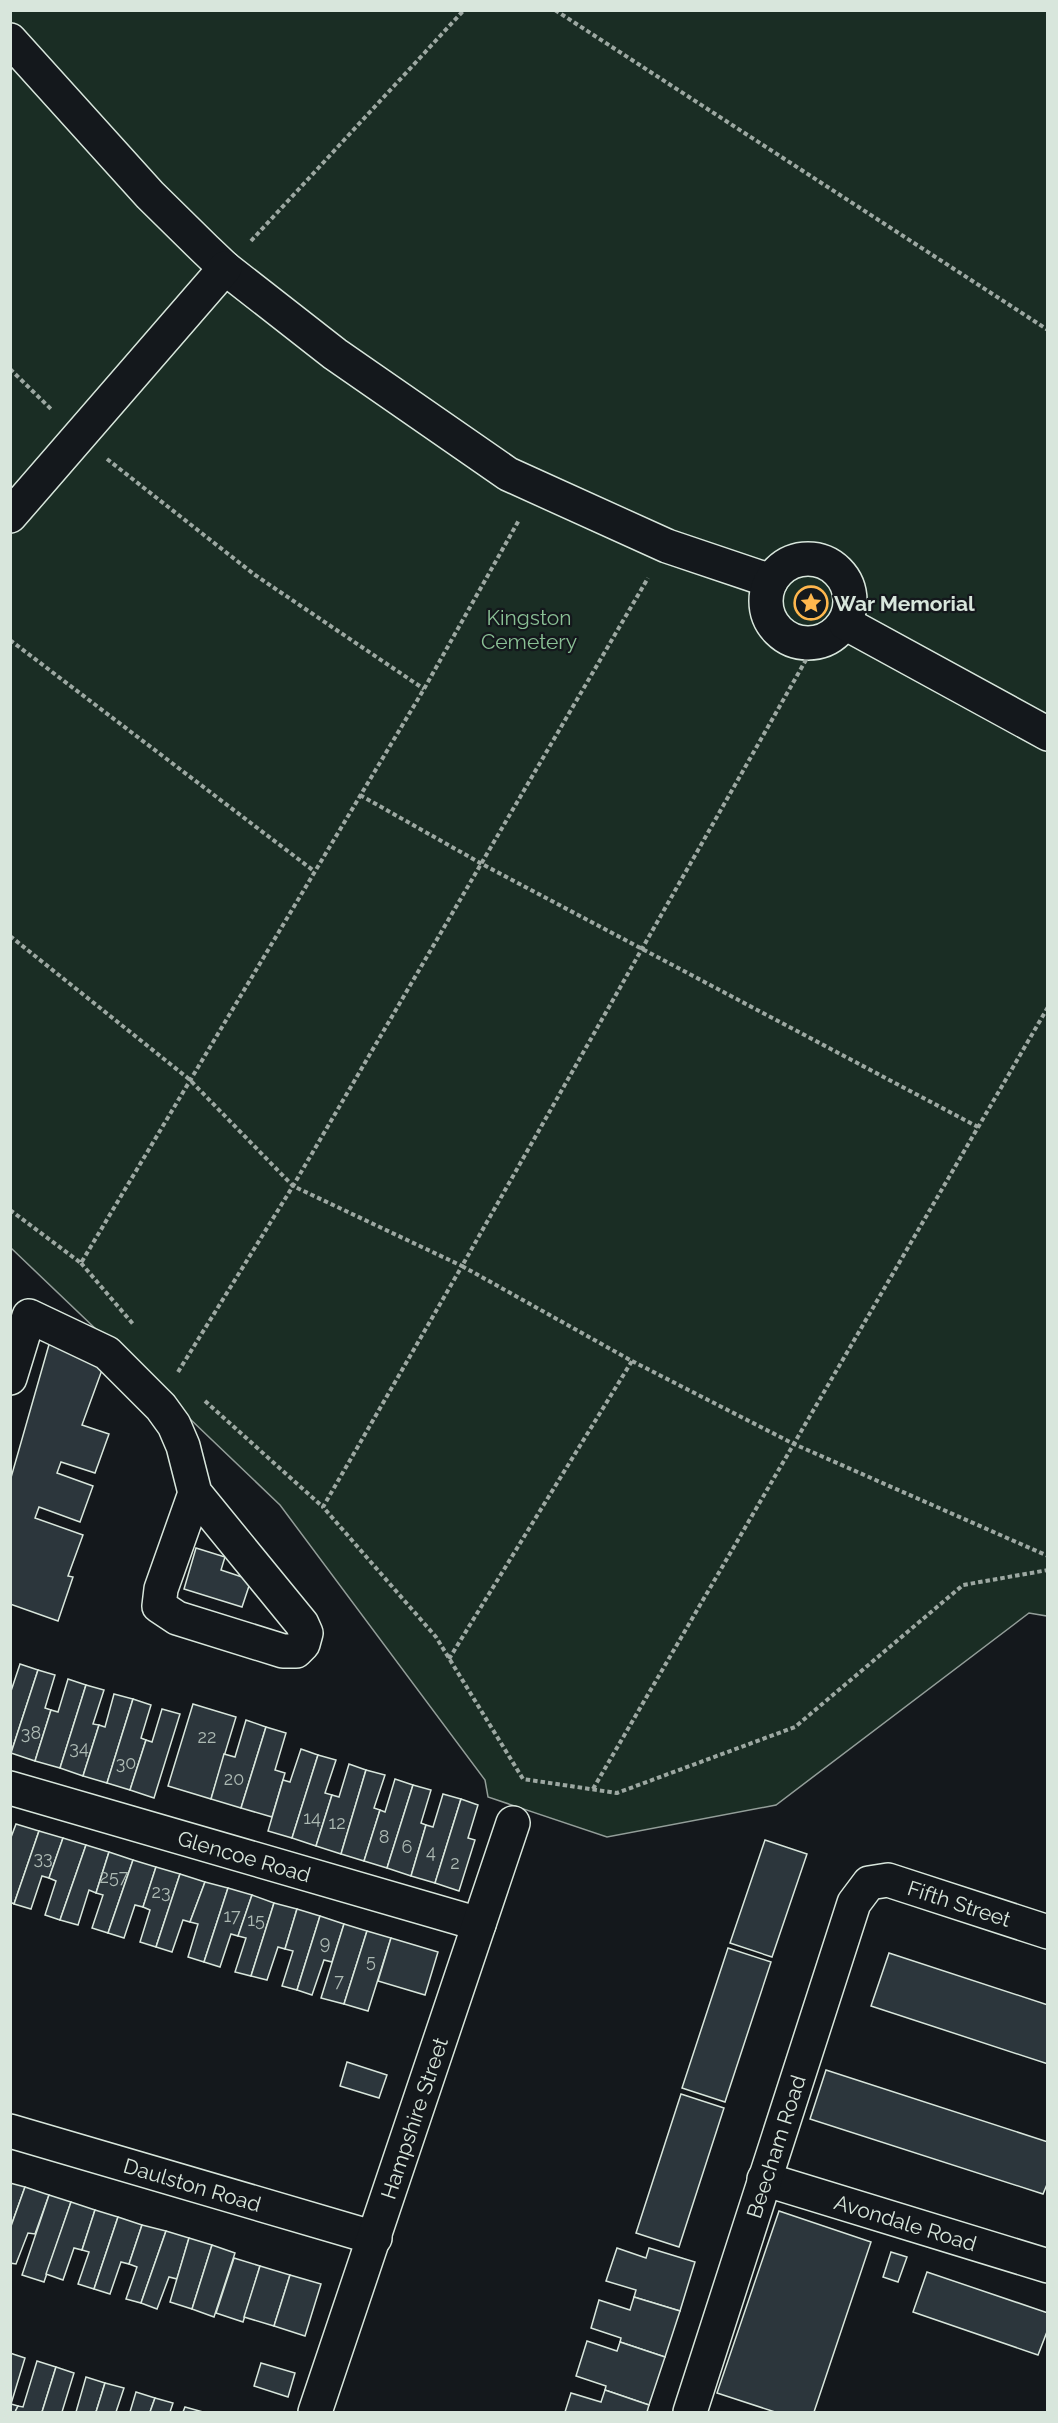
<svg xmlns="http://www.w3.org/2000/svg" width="1058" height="2423" viewBox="0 0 1058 2423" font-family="Raleway,sans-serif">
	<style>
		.green { fill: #1a2d24; stroke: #939e99; stroke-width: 1.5 }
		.building { fill: #2c363c; stroke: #d8e6dc; stroke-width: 1.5 }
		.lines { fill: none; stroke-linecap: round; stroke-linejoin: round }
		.minor-casing { stroke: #d8e6dc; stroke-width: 36 }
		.path { stroke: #9da8a2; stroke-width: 4; stroke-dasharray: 4.5 3; stroke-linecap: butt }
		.minor { stroke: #14181c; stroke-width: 33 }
		.labels { text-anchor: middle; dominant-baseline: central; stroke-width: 4.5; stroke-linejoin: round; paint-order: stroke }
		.number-label { font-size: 18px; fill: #adbab4 }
		.poi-label { font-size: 21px; font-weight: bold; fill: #d8e6dc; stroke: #14181c; text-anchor: start }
		.park-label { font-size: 21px; fill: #8ac095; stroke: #14181c }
		.street-label { font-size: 21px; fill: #d8e6dc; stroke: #14181c }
	</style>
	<rect width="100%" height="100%" fill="#14181c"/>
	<path class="green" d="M10,11h1037v1605l-18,-3 -253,192 -169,32 -119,-40 -3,-17 -205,-275 -269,-257z"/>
	<g class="building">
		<path d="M50,1341l56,18 -24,66 27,9 -14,39 -34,-11 -4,11 36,13 -13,36 -41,-15 -4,11 48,17 -15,41 5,1 -15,44 -48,-17v-123z"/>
		<path d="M196,1548l29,9 -4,13 30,10 -9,27 -58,-18z"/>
		<path d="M20,1664l18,6 -27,83 -1,-59z"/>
		<path d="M38,1670l17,5 -10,33 6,2 -16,51 -24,-8z"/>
		<path d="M68,1679l18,6 -26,83 -25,-7 16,-51 7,2z"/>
		<path d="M86,1685l18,5 -11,34 6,1 -16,51 -23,-8z"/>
		<path d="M114,1694l19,5 -26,84 -24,-7 16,-51 6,2z"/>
		<path d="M133,1699l18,6 -10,33 5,2 -16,50 -23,-7z"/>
		<path d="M193,1704l43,13 -25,82 -43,-13z"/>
		<path d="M162,1709l18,5 -26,84 -24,-8 16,-50 6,2z"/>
		<path d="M246,1720l20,7 -25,81 -30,-9 13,-45 11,3z"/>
		<path d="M266,1727l20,6 -11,37 10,3 -13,44 -31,-9z"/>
		<path d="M301,1749l17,6 -26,83 -24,-7 15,-51 7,2z"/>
		<path d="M318,1755l18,5 -11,33 7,2 -16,51 -24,-8z"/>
		<path d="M349,1764l17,6 -25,84 -25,-8 16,-51 7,2z"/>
		<path d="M366,1770l19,5 -11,33 6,2 -16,51 -23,-7z"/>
		<path d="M395,1779l18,6 -26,83 -23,-7 16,-51 5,2z"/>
		<path d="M413,1785l18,5 -10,33 5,2 -15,51 -24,-8z"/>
		<path d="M443,1794l18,5 -26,84 -24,-7 15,-51 7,2z"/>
		<path d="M461,1799l17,6 -10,33 7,2 -16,51 -24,-8z"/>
		<path d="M16,1824l23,7 -25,73 -4,-2v-62z"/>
		<path d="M39,1831l24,7 -14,40 -7,-2 -11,33 -17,-5z"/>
		<path d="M63,1838l23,7 -26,75 -15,-5 11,-34 -7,-3z"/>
		<path d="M765,1840l42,14 -35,103 -42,-14z"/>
		<path d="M86,1845l23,7 -13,41 -7,-3 -11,35 -18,-5z"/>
		<path d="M109,1852l24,8 -25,73 -16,-5 11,-33 -7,-2z"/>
		<path d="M133,1860l23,7 -13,40 -8,-2 -11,33 -16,-5z"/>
		<path d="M156,1867l24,7 -24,73 -16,-5 10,-32 -7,-3z"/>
		<path d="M180,1874l25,8 -15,40 -7,-2 -11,32 -16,-5z"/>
		<path d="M205,1882l23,6 -24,74 -16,-5 10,-33 -8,-2z"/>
		<path d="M228,1888l24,7 -14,41 -7,-2 -11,33 -16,-5z"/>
		<path d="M252,1895l22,8 -23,73 -16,-4 11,-34 -8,-2z"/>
		<path d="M274,1903l23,6 -12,40 -7,-2 -11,33 -16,-4z"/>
		<path d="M297,1909l23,7 -23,74 -15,-4 11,-35 -8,-2z"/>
		<path d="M320,1916l24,8 -12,38 -8,-2 -12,35 -15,-5z"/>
		<path d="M344,1924l23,7 -23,73 -23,-6z"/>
		<path d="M367,1931l24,7 -23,73 -24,-7z"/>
		<path d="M391,1938l47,14 -13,43 -47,-14z"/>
		<path d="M728,1948l43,14 -46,140 -43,-14z"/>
		<path d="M889,1953l159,52v59l-177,-58z"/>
		<path d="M347,2062l40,13 -8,23 -39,-12z"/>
		<path d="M826,2070l222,72v40l-5,12 -233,-75z"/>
		<path d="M681,2094l43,14 -45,139 -43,-14z"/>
		<path d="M10,2183l15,4 -15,42z"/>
		<path d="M25,2187l24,8 -14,39 -7,-1 -12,31 -6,-1v-34z"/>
		<path d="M49,2195l22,7 -27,80 -22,-7z"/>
		<path d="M71,2202l24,8 -13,40 -8,-2 -11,32 -17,-6z"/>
		<path d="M95,2210l23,7 -24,72 -16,-5 11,-32 -7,-2z"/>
		<path d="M779,2211l92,31 -57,170h-39l-58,-19z"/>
		<path d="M118,2217l24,8 -13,39 -8,-2 -11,32 -16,-5z"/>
		<path d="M142,2225l24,6 -25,72 -15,-4 11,-32 -8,-3z"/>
		<path d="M166,2231l23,7 -12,41 -8,-2 -12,32 -16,-6z"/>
		<path d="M189,2238l23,7 -20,64 -22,-7z"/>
		<path d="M212,2245l23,8 -21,64 -22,-8z"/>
		<path d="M617,2248l29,10 3,-10 46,14 -15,49 -46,-14 2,-7 -30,-9z"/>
		<path d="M891,2252l16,5 -9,25 -15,-5z"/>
		<path d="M234,2258l26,8 -17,56 -27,-9z"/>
		<path d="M260,2266l30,9 -16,51 -30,-9z"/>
		<path d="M927,2272l121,41v16l-10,26 -125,-43z"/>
		<path d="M290,2275l31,9 -16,52 -31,-10z"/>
		<path d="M634,2297l46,14 -15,46 -45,-15 1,-4 -30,-10 8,-28 31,10z"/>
		<path d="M587,2341l30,10 3,-9 45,15 -16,48 -44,-15 1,-4 -30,-10z"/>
		<path d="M10,2353l15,5 -14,46 7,2 -3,6h-5z"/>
		<path d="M37,2361l19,6 -14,45h-27l3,-6 5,1z"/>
		<path d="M261,2363l34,10 -7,24 -34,-11z"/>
		<path d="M56,2367l18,6 -12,39h-20z"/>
		<path d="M86,2377l19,6 -9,29h-20z"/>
		<path d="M105,2383l19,5 -8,24h-20z"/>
		<path d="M605,2390l44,15 -2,7h-82l6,-19 30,9z"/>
		<path d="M136,2392l19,6 -5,14h-20z"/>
		<path d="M155,2398l18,5 -3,9h-20z"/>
		<path d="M185,2407l18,5h-20z"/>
	</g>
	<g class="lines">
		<g class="minor-casing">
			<g id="minor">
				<path d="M10,40l140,155 55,54 20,19 110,86 173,120 159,72 104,35"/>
				<path d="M10,516l215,-248"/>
				<circle cx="808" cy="601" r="42"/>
				<path d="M845,623l203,111"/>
				<path d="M10,1378l19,-62 78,37 54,54 13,18 9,21 12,47 -34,96 -2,17 18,12 106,33h13l7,-7 3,-11 -4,-9 -107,-131"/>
				<path id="s1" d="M10,1788l469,136"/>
				<path id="s2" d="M10,2131l365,107"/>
				<path id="s3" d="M764,2179l284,87"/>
				<path id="s4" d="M315,2412l198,-589"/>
				<path id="s5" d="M690,2412l164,-509 15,-20 19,-3 160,52"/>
			</g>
		</g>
		<g class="path">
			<path d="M555,10l493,320"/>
			<path d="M251,241l213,-231"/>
			<path d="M10,369l42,41"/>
			<path d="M107,459l148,116 169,114"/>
			<path d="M10,640l304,231"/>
			<path d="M360,795l122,69 496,263"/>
			<path d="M10,936l179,143 104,107 169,80 -139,241 113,130 87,142 94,14 178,-66 168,-142 85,-15"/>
			<path d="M10,1210l71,53 343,-574 95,-169"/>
			<path d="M81,1263l52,61"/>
			<path d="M632,1361l162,83 254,112"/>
			<path d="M178,1372l115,-186 355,-608"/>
			<path d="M205,1401l118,106"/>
			<path d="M449,1659l183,-298 -170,-95 353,-622"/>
			<path d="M593,1789l455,-782"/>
		</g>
		<use href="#minor" class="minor"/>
	</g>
	<defs>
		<g id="sight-ring" transform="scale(1.725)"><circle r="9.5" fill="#14181c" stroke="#ffb74d" stroke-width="1.5"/><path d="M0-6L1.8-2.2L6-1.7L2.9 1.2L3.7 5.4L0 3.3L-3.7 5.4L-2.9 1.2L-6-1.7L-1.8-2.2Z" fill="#ffb74d"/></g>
	</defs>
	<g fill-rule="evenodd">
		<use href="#sight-ring" x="811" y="603"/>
	</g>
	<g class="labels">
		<g class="number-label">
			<text x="31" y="1732">38</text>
			<text x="207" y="1736">22</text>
			<text x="79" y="1747">34</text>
			<text x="126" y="1762">30</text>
			<text x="234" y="1778">20</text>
			<text x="312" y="1817">14</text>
			<text x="337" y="1822">12</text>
			<text x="384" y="1836">8</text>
			<text x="407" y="1846">6</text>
			<text x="431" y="1851">4</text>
			<text x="43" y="1857">33</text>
			<text x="455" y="1862">2</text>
			<text x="114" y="1876">257</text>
			<text x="161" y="1891">23</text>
			<text x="232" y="1915">17</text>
			<text x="256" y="1919">15</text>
			<text x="325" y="1942">9</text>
			<text x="371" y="1960">5</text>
			<text x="339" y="1980">7</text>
		</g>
		<g class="poi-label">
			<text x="834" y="603">War Memorial</text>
		</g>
		<g class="park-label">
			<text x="529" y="617">Kingston<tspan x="529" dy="24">Cemetery</tspan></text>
		</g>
		<g class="street-label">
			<text stroke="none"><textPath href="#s1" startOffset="244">Glencoe Road</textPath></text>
			<text stroke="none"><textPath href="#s5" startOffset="654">Fifth Street</textPath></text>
			<text stroke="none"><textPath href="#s4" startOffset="310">Hampshire Street</textPath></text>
			<text stroke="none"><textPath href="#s5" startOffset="279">Beecham Road</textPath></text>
			<text stroke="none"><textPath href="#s2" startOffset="190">Daulston Road</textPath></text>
			<text stroke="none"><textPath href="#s3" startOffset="148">Avondale Road</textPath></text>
		</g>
	</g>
	<rect width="1058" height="2423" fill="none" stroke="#d8e6dc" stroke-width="24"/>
</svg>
